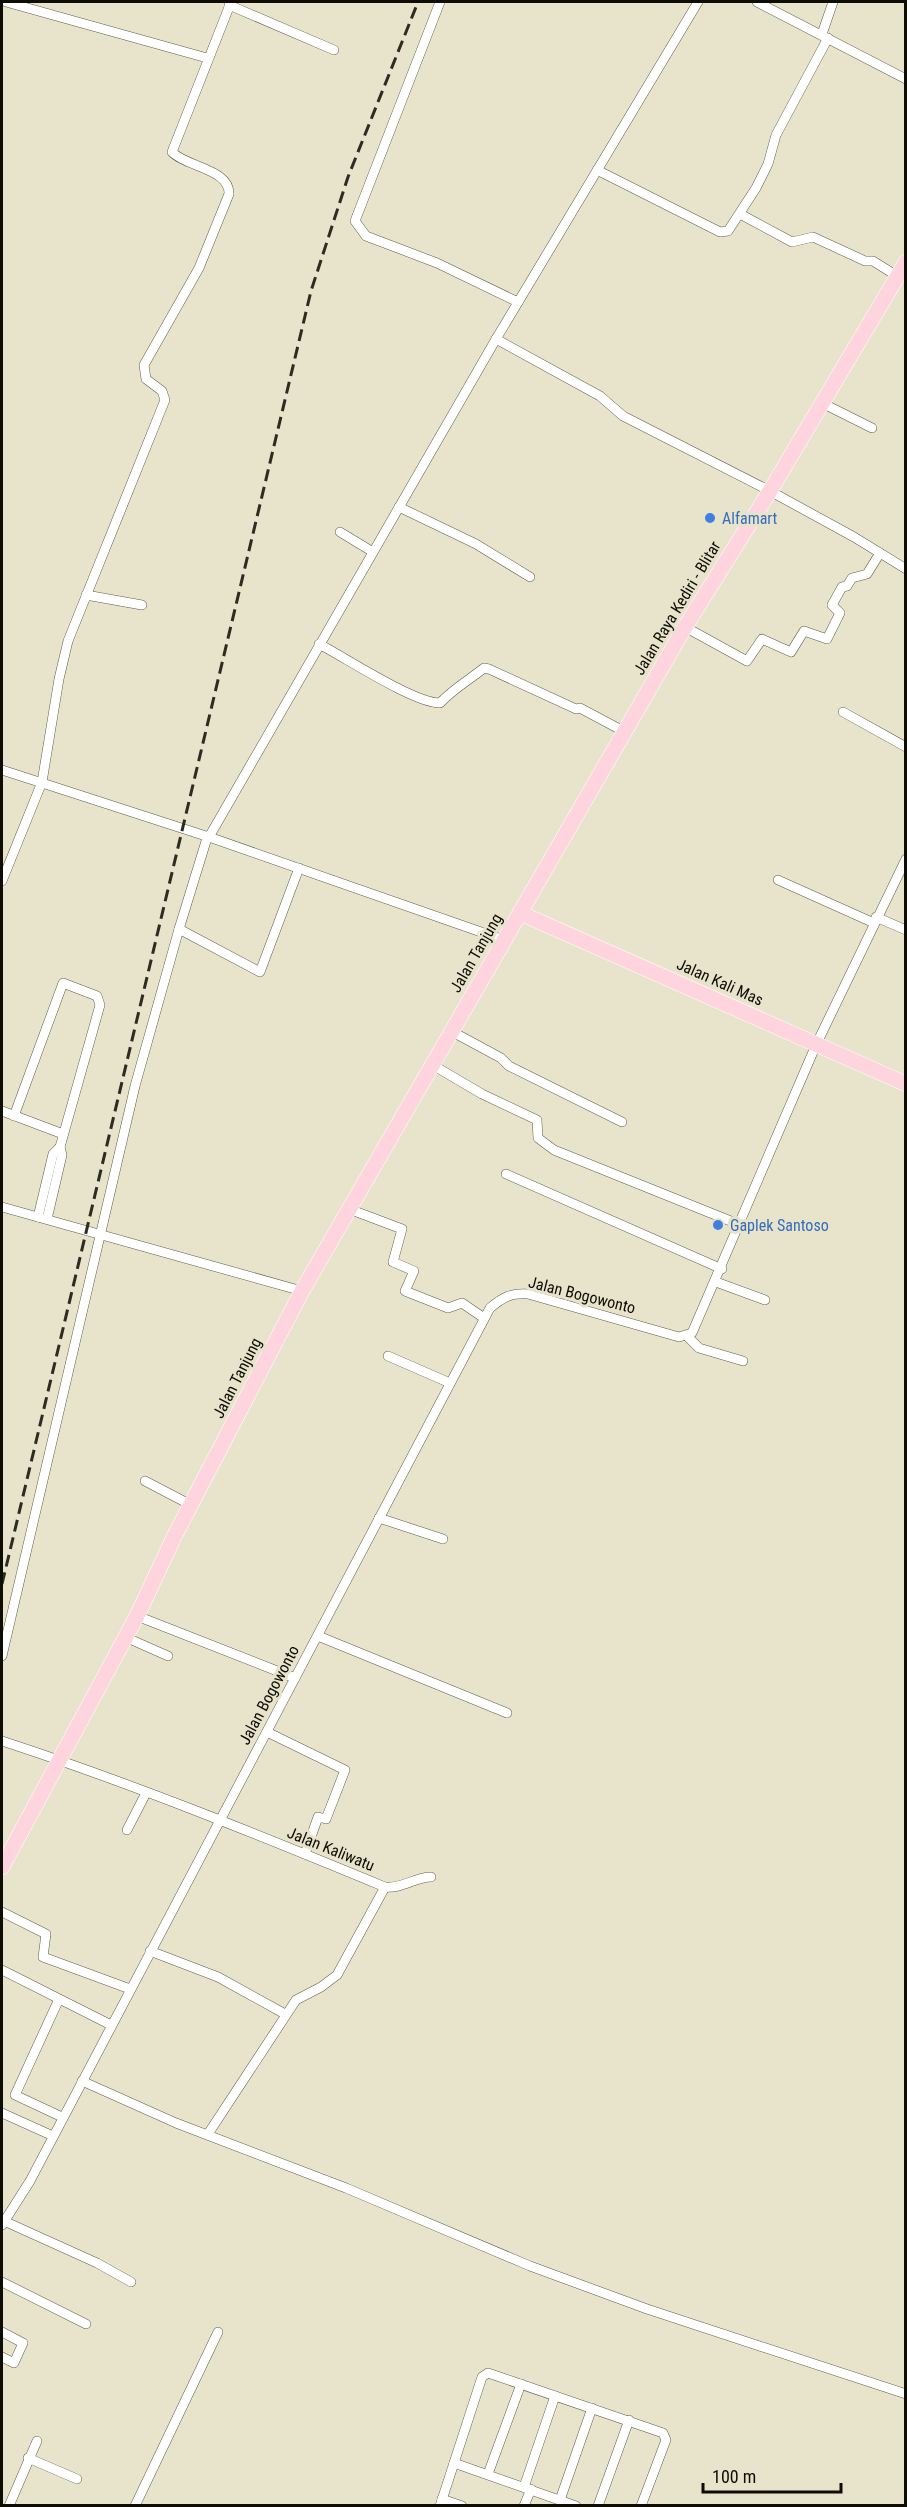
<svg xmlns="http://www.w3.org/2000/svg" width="907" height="2507" viewBox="0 0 907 2507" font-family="'Roboto Condensed',sans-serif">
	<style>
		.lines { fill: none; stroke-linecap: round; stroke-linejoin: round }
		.street-casing { stroke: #615e49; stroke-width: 10 }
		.primary-casing { stroke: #fff; stroke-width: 16 }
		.street { stroke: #fff; stroke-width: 9 }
		.primary { stroke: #fed4df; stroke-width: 15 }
		.rail { stroke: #2d2c22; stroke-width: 3; stroke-dasharray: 12 6; stroke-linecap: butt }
		.shop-dot { fill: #3f7fe0; stroke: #e7e4cb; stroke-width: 2 }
		.labels { text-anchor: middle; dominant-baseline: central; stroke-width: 6; stroke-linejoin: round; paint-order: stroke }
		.shop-label { font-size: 16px; fill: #366cbe; stroke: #e7e4cb; text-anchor: start }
		.street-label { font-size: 16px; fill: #0d0c05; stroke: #e7e4cb }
	</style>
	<rect width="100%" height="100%" fill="#e7e4cb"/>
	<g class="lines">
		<g class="street-casing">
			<g id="street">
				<path d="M6,2l201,56"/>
				<path d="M440,2l-85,219 11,15 71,27 81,39"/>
				<path d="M757,2l149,77"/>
				<path d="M229,5l105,45"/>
				<path d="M822,34l11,-32"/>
				<path d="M597,170l123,62 8,-1 28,-43 12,-24 8,-29 52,-97"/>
				<path d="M740,214l52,28 21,-5 52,24h8l24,15"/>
				<path d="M496,339l104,57 23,20 147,75 84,46 52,32"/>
				<path d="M822,403l50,25"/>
				<path d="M399,507l77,37 54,33"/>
				<path d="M340,532l33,20"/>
				<path d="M86,595l56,10"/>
				<path d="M685,627l62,34 15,-22 29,13 13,-21 23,8 13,-26 -8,-8 10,-18 5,-1 5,-8 15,-4 13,-21"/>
				<path d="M319,644c27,14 95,59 121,59 13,-14 29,-23 44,-35l5,1 87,40 4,-1 45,24"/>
				<path d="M843,712l63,35"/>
				<path d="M2,770l207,67 295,103"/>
				<path d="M209,837l287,-498 202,-337"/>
				<path d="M778,880l96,43"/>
				<path d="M2,881l40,-99 17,-103 9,-38 97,-241 -3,-9 -16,-12 -2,-14 55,-97 30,-74c1,-25 -43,-27 -57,-42l59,-150"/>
				<path d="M876,917l30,13"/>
				<path d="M179,929l81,43 39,-104"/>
				<path d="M451,1031l50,27 8,8 113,56"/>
				<path d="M431,1064l51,30 55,26 1,18 16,12 184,74"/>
				<path d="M2,1111l61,23"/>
				<path d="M14,1116l49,-133 34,13 3,9 -40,142 2,8 -15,64"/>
				<path d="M506,1174l216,95"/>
				<path d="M2,1207l300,84"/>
				<path d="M349,1209l53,20 -9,33 21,9 -9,20 43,17 14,-5 22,15"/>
				<path d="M38,1217l15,-63 7,-7"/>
				<path d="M716,1282l49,18"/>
				<path d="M687,1336l12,12 44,13"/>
				<path d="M388,1356l62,27"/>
				<path d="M145,1481l46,24"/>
				<path d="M379,1518l64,21"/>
				<path d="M137,1616l158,62"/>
				<path d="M318,1636l189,77"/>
				<path d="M125,1637l43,19"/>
				<path d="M2,1656l133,-570 44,-157 28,-91"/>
				<path d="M267,1732l78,38 -19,49 -8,-2 -13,37"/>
				<path d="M2,1741c129,42 257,94 383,146 17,2 30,-10 46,-10"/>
				<path d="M127,1830l19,-37"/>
				<path d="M2,1912l44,22 -3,23 87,32"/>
				<path d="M150,1951l68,26 67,37"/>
				<path d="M2,1970l109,55"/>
				<path d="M59,1999l-44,96 47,22"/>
				<path d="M82,2081l94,42 170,65 184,78 117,43 259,85"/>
				<path d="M2,2113l51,23"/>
				<path d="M208,2134l88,-134 25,-13 16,-12 48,-88"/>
				<path d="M4,2221l93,42 34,19"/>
				<path d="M2,2225l28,-44 460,-873c13,-11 21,-15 38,-14l151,43 13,-4 124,-288 90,-186"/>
				<path d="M2,2282l84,42"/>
				<path d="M2,2332l21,11 -9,20 -12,-6"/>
				<path d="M28,2458l49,21"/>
				<path d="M454,2463l122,43"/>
				<path d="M488,2474l33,-90"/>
				<path d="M524,2487l31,-91"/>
				<path d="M442,2499l20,7"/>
				<path d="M560,2500l32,-92"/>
				<path d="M9,2506l28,-65"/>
				<path d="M135,2506l83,-174"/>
				<path d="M440,2506l42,-129 6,-4 175,60 3,7 -25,66"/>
				<path d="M524,2506l7,-17"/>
				<path d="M598,2506l31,-86"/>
			</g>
		</g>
		<g class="primary-casing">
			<g id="primary">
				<path d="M520,913l386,171"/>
				<path d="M2,1867l135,-251 38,-81 127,-244 383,-664 85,-136 136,-229"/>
			</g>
		</g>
		<use href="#street" class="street"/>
		<use href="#primary" class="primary"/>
		<path class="rail" d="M2,1584l309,-1293 37,-114 70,-175"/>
	</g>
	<g class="shop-dot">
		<circle cx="710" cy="518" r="6"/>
		<circle cx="718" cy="1225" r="6"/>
	</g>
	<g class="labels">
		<g class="shop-label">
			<text x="722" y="518">Alfamart</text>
			<text x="730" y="1225">Gaplek Santoso</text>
		</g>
		<g class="street-label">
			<text transform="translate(677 608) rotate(-59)">Jalan Raya Kediri - Blitar</text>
			<text transform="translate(476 953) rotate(-60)">Jalan Tanjung</text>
			<text transform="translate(720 982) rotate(24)">Jalan Kali Mas</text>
			<text transform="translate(582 1295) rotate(14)">Jalan Bogowonto</text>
			<text transform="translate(237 1378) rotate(-63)">Jalan Tanjung</text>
			<text transform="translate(269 1695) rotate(-62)">Jalan Bogowonto</text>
			<text transform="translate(331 1849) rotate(22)">Jalan Kaliwatu</text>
		</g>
	</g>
	<rect width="907" height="2507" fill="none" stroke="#0d0c05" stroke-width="6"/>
	<path d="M703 2483v9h138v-9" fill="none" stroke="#0d0c05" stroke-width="3"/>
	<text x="712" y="2483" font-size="18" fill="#0d0c05" stroke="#e7e4cb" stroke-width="4.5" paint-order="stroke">100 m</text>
</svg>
